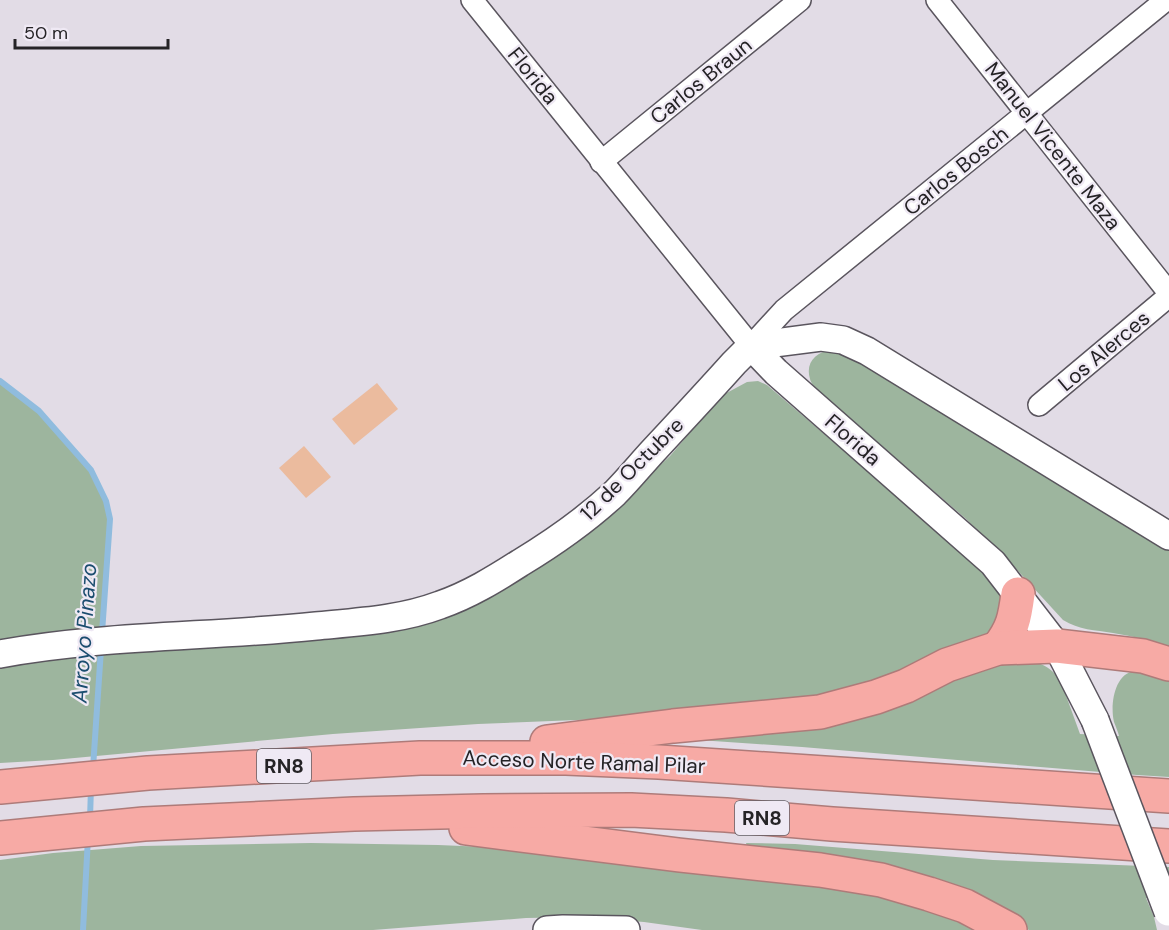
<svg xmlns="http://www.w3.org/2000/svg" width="1169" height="930" viewBox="0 0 1169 930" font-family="'DM Sans',sans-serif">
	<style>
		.green { fill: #9db59e }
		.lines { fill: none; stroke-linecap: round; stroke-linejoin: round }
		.stream { stroke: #90bcde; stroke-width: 6 }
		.building { fill: #ebbb9e }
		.minor-casing { stroke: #5a555e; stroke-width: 24 }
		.tertiary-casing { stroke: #5a555e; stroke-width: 30 }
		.motorway-casing { stroke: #ae7b79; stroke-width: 36 }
		.minor { stroke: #fff; stroke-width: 21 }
		.tertiary { stroke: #fff; stroke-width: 27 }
		.motorway { stroke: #f7aaa5; stroke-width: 33 }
		.tertiary-bridge-casing { stroke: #5a555e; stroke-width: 30; stroke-linecap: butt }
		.tertiary-bridge { stroke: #fff; stroke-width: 27 }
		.labels { text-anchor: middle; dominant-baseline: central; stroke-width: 4.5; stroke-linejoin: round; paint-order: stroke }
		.shield { fill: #efe9f4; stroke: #625e64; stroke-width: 1.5 }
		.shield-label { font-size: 20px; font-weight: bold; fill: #252326 }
		.street-label { font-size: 21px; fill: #252326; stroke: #efe9f4 }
		.water-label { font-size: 22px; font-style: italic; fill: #1b4d6f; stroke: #efe9f4 }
	</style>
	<rect width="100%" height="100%" fill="#e2dce6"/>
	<g class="green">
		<path d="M831,349l18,4 320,194v100c-17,-7 -38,-11 -56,-14 -18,-3 -34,-3 -50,-13l-56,-61 -42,-41 -146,-126c-3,-4 -8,-8 -9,-13 -5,-17 6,-26 21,-30z"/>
		<path d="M0,381l39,30 52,59 15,31 4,18 -10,122 -100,13z"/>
		<path d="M758,381l9,4 210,180 22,26 5,25 -16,22 -133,51 -49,9 -204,21 -124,5 -145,10 -280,26 -53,3v-99l35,-6 327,-23 38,-5 31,-9 189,-119 50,-46 51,-60 26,-14z"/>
		<path d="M1003,661c25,0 39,-3 57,18l20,55 39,2c-1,-4 -3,-9 -5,-14 -4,-16 0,-49 21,-51 11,-1 24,2 34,3v103l-32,-2 -335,-28 -147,-10z"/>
		<path d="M311,843l127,2 99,4 319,37 130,44h-284l-58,-8 -63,-5 -55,1 -153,12h-373v-70l53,-7 88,-7z"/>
		<path d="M746,843l49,1 198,16 176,7v31h-23l8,19 3,13h-128l-34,-20 -247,-60z"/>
	</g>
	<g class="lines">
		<g class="stream">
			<path d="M0,381l39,30 52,59 15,31 4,18 -8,114"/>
			<path d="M93,768l8,-119"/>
			<path d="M90,819l1,-32"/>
			<path d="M83,930l5,-92"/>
		</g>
	</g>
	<g class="building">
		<path d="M377,383l21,26 -44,36 -22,-26z"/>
		<path d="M304,446l27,31 -25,21 -27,-30z"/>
	</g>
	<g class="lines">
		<g class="minor-casing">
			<g id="minor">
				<path d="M472,0l279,346 33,-36 382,-310"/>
				<path d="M937,0l232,293"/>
				<path d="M601,162l199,-162"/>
				<path d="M1039,405l130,-109"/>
			</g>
		</g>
		<g class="tertiary-casing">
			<g id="tertiary">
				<path d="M751,346l25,26 217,191 64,83 38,74"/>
				<path d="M0,654c104,-19 211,-17 316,-28 42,-4 84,-6 124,-21 29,-10 55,-26 80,-42 33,-20 66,-43 95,-70 14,-14 26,-29 39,-43 27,-29 54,-58 80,-87l17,-17 70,-9 22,3 24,11 302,185"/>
				<path d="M547,930l16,-1 63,1"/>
			</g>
		</g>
		<g class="motorway-casing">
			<g id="motorway">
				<path d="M998,648c15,-19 17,-31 20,-54"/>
				<path d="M547,742l126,-16 147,-14 56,-15 30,-11 41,-21 51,-17 59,-2 86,10 26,8"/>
				<path d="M0,787l148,-14 272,-15h146l93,4 510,34"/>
				<path d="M466,828l213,27 141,15 61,10 48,14 36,12 45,24"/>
				<path d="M0,838l144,-14 210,-10 129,-3 148,-1 95,5 106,9 337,22"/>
			</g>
		</g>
		<use href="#minor" class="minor"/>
		<use href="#tertiary" class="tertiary"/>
		<use href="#motorway" class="motorway"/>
		<g class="tertiary-bridge-casing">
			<path id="tertiary-bridge" d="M1095,720l73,192"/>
		</g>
		<use href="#tertiary-bridge" class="tertiary-bridge"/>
	</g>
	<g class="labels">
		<g class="shield">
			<rect x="257" y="749" width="54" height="34" rx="4.5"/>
			<rect x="735" y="801" width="54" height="34" rx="4.5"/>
		</g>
		<g class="shield-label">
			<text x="284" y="766">RN8</text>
			<text x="762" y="818">RN8</text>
		</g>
		<g class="street-label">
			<text transform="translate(533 76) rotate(51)">Florida</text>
			<text transform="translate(701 81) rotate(-39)">Carlos Braun</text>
			<text transform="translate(1053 146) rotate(52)">Manuel Vicente Maza</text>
			<text transform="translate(956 171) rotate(-39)">Carlos Bosch</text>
			<text transform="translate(1104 351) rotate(-40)">Los Alerces</text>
			<text transform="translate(853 440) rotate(41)">Florida</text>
			<text transform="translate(632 469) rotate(-45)">12 de Octubre</text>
			<text transform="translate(584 762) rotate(2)">Acceso Norte Ramal Pilar</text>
		</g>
		<g class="water-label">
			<text transform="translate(84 633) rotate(-86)">Arroyo Pinazo</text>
		</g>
	</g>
	<path d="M15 39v9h153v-9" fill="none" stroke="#252326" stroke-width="3"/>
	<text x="24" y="39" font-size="18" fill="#252326" stroke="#efe9f4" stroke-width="4.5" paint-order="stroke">50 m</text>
</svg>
